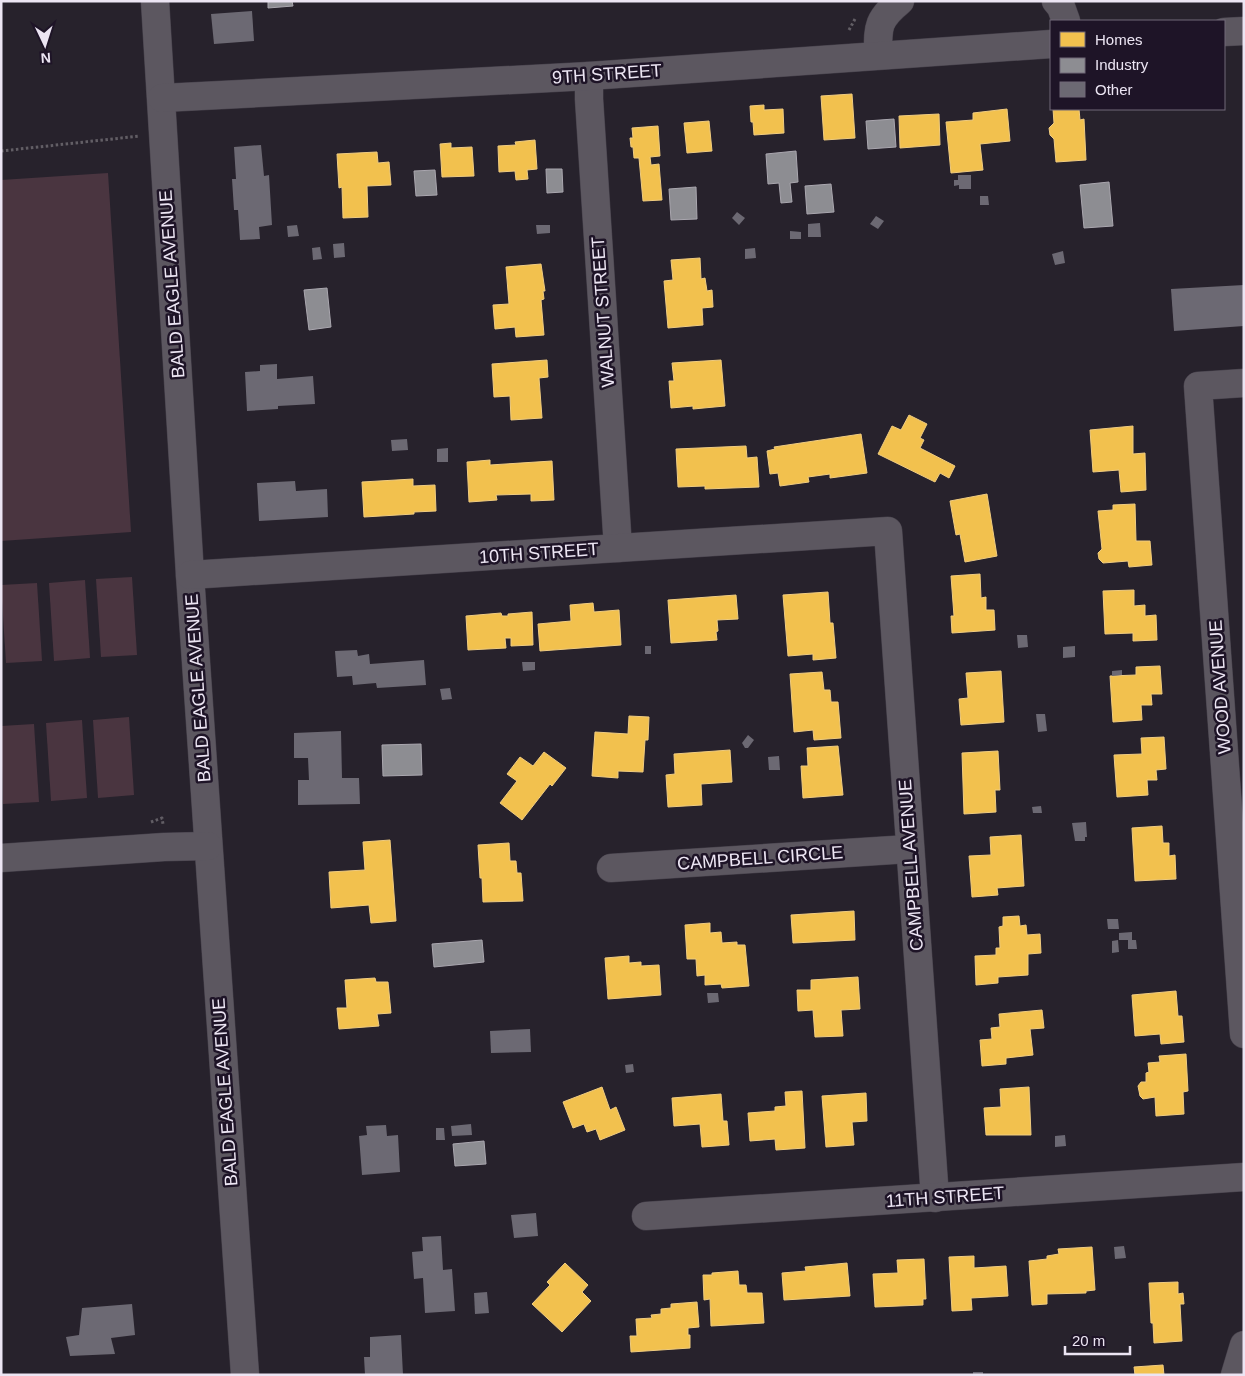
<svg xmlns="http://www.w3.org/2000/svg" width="1245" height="1376" viewBox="0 0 1245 1376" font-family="Arial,sans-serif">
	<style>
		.green { fill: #4a3540 }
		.homes { fill: #f2c14e; stroke: #f0cc80 }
		.industry { fill: #8d8d92; stroke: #aaa7af }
		.building { fill: #6c6973 }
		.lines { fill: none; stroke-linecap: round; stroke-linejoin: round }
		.minor-casing { stroke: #443f49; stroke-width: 29 }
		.path { stroke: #625e65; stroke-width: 3; stroke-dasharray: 2.5 2.5; stroke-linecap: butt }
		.minor { stroke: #5c5760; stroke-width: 28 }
		.labels { text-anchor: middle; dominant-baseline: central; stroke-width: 5; stroke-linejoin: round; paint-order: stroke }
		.street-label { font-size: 18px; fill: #ece5f3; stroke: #1e1427 }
	</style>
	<rect width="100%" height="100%" fill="#27222c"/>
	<g class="green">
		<path d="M108,173l23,359 -130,9v-361z"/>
		<path d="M132,577l5,78 -36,2 -5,-78z"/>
		<path d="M85,580l5,78 -36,3 -5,-78z"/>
		<path d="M37,583l5,78 -36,2 -5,-78z"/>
		<path d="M129,717l5,78 -36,3 -5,-78z"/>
		<path d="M82,720l5,78 -36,3 -5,-78z"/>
		<path d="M34,724l5,78 -36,2 -2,-78z"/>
	</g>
	<g class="homes">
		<path d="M852,94l3,44 -31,2 -3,-44z"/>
		<path d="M764,105v5l19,-1 1,24 -30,2 -1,-13h-2l-1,-16z"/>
		<path d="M1007,109l3,32 -30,3 3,26 -32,3 -5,-51 27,-2v-7z"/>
		<path d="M1053,109h26l1,11 4,-1 2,41 -30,2 -2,-23 -4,-4 -1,-7 5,-5z"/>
		<path d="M939,114l1,31 -40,3 -1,-32z"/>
		<path d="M709,121l3,30 -25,2 -3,-30z"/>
		<path d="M658,126l2,30 -10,1 1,8 8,-1 3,36 -19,1 -4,-43h-5l-1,-11h-2l-1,-9h3l-1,-10z"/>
		<path d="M535,140l2,29 -10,1 1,9 -12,1 -1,-9 -16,1 -1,-26 18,-1 -1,-3z"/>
		<path d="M451,143v5l21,-1 2,29 -32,1 -2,-33z"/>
		<path d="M377,152l1,11 11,-1 2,23 -24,1 1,31 -25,1 -1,-31 -3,1 -2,-34z"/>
		<path d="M700,258l1,21 4,-1 2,13 5,-1 1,17 -11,1 1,17 -35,3 -4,-47 9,-1 -2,-20z"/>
		<path d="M541,264l4,27h-2l1,8 -3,1 3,35 -28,2 -1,-10 -20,2 -2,-24 16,-1 -3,-37z"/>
		<path d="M547,360l1,17 -9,1 3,40 -31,2 -1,-24 -16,1 -2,-33z"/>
		<path d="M721,360l4,46 -32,3v-3l-22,2 -2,-27h5l-2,-18z"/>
		<path d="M909,415l18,9 -7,14 4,2 -4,8 35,18 -6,12 -9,-5 -5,9 -57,-28 14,-28 9,4z"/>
		<path d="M1133,426v28l12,-1 1,37 -25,2 -2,-22 -26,2 -3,-42z"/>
		<path d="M861,434l6,39 -37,5v-4l-22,3 1,5 -29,4 -2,-13 -8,1 -3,-23 8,-2 -1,-2z"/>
		<path d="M746,446l1,12 10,-1 2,30 -54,2v-3l-27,1 -2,-38z"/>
		<path d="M490,460v5l62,-4 2,39 -23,1v-7l-35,1 1,5 -28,2 -2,-40z"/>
		<path d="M413,479v7l22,-1 1,26 -22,1v2l-50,3 -2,-35z"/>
		<path d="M987,494l10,62 -32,6 -5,-28 -4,1 -6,-34z"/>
		<path d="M1135,504l1,37h14l2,24 -23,2 -1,-6 -25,2 -4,-4 -1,-6 4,-4 -4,-38 15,-1v-5z"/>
		<path d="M980,574l1,24 5,-1v13h8l1,20 -43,3 -1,-17h3l-3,-40z"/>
		<path d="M1134,590v16l11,-1v11l11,-1 1,25 -24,1v-8l-28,1 -2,-43z"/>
		<path d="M828,592l2,31h3l3,35 -23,2v-6l-25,2 -5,-61z"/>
		<path d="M736,595l2,24 -21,1 1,11 -2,1 1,8 -46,3 -3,-43z"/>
		<path d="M593,603l1,9 25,-2 2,35 -81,6 -2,-27 33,-3 -1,-16z"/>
		<path d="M532,612l1,33 -22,1v-8h-6l1,10 -38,2 -2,-34 35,-3 1,3h6v-2z"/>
		<path d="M1160,666l2,28h-11l1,11h-11l1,15 -29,2 -3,-46 26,-1v-8z"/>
		<path d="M1001,671l3,51 -43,3 -2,-26 9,-1 -2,-25z"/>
		<path d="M822,672l2,18h6l1,12h7l3,36 -27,2 -1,-10 -19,2 -4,-58z"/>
		<path d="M629,716l20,1 -1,23h-3l-2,32 -25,-1v7l-26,-2 3,-44 33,2z"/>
		<path d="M1164,737l2,32 -10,1 1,10h-10l1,15 -31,2 -3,-42 28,-1 -1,-16z"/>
		<path d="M838,746l5,49 -40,3 -2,-32h7l-1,-18z"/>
		<path d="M730,750l2,32 -31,2 1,21 -34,2 -2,-32 9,-1 -1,-20z"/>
		<path d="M998,751l2,39h-5l1,22 -32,2 -2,-61z"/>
		<path d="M544,752l22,16 -14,18 -2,-2 -28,36 -22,-17 17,-22 -10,-7 13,-17 13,9z"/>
		<path d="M1162,826l1,17h6v13l6,-1 1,24 -41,2 -3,-53z"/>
		<path d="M1021,835l3,51 -27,2 1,7 -26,2 -3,-41 22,-1 -1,-18z"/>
		<path d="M390,840l6,81 -25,2 -2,-18 -38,3 -2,-36 36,-2 -2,-28z"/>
		<path d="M509,843l1,18h6l1,12h4l2,28 -40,1 -1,-24h-2l-2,-33z"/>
		<path d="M854,911l1,29 -62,3 -2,-28z"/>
		<path d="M1019,916l1,10 6,-1 1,10 13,-1 1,19 -13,1v21l-30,2v6l-22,2 -1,-29 21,-1v-7h4l-1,-21 4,-1v-9z"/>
		<path d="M710,923v10l11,-1 1,11 15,-1v3h8l4,41 -27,2 -1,-4 -16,1v-10l-8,1 -1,-17h-9l-2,-34z"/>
		<path d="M629,956v7l12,-1v4l18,-1 2,30 -53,4 -3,-41z"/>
		<path d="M858,977l2,32 -19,1 2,26 -28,1 -2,-27 -15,1 -1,-21h14v-10z"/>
		<path d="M375,978l1,4h12l3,31 -14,1 2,12 -40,3 -2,-21h10l-2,-28z"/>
		<path d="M1176,991l2,25h4l2,26 -23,2 -1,-10 -25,2 -3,-41z"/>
		<path d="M1042,1010l2,18 -14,1 3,26 -27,3v6l-24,2 -2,-26 12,-1 -1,-11 9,-1 -1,-13z"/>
		<path d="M1186,1054l2,37 -5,1 1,22 -28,2 -1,-19 -12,2 -3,-3 -2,-10 3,-4h5v-9l3,-1 -1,-9 12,-1 -1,-6z"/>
		<path d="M602,1087l8,23 6,-3 9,23 -25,10 -4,-11 -9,3 -3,-8 -11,4 -10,-26z"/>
		<path d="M1029,1087l2,48h-45l-2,-27 17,-1 -1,-18z"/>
		<path d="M802,1091l3,57 -29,2 -1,-11 -25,2 -2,-28 27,-2v-4l11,-1 -1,-14z"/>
		<path d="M866,1093l1,28 -15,1 2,23 -28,2 -4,-51z"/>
		<path d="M721,1094l2,27h4l2,24 -27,2 -2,-23 -26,2 -2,-28z"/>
		<path d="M1092,1247l3,43 -9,1v2l-39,1v10l-15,1 -3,-44 18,-2v-3l12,-2 -1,-5z"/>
		<path d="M974,1256v12l32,-2 2,30 -37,2 1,12 -20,1 -3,-54z"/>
		<path d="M924,1259l2,40h-3v6l-48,2 -2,-33 25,-1 -1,-13z"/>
		<path d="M565,1263l23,22 -6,7 9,9 -29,31 -30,-28 18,-19 -3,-3z"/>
		<path d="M847,1263l3,33 -66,4 -2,-27 24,-2 -1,-4z"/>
		<path d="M738,1271l1,14h7l1,8h15l2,30 -53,3 -1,-27 -6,1 -1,-25h9v-2z"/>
		<path d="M1178,1282v12l5,-1 1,11h-4l2,37 -28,2 -1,-20h-2l-2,-40z"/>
		<path d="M697,1302l2,25 -11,1v7h2v13l-59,4 -1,-16h7l-1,-17 16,-1 -1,-3 10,-1v-5l10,-1v-4z"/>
		<path d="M1163,1365l1,10h-29l-1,-8z"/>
	</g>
	<g class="industry">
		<path d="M268,1h24l1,5 -25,2z"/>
		<path d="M894,119l2,28 -28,2 -2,-28z"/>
		<path d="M796,151l2,31 -8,1 2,19 -11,1 -2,-20 -11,1 -2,-30z"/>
		<path d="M546,169h16l1,23 -16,1z"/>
		<path d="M435,170l2,25 -21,1 -2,-25z"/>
		<path d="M1109,182l4,44 -29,2 -4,-43z"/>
		<path d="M831,184l3,28 -27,2 -2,-28z"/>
		<path d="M696,187l1,32 -26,1 -2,-31z"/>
		<path d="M327,288l4,39 -22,3 -5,-40z"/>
		<path d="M421,744l1,31 -39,1 -1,-31z"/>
		<path d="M482,940l2,22 -50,5 -2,-23z"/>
		<path d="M484,1141l2,23 -31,2 -2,-22z"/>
	</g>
	<g class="building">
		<path d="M252,11l2,30 -40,3 -3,-30z"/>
		<path d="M261,145l3,31 5,-1 3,50 -13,2 1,12 -20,1 -2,-30h-4l-2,-31h4l-2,-32z"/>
		<path d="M958,175h13v14h-12v-4l-5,1v-6h4z"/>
		<path d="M980,196h8l1,9h-9z"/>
		<path d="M737,212l8,6 -6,7 -7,-7z"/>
		<path d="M876,216l8,5 -6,8 -8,-5z"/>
		<path d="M820,223l1,14h-13v-13z"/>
		<path d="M297,225l2,11 -11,1 -1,-11z"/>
		<path d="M536,225h14v8l-13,1z"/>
		<path d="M790,231l11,1v7h-11z"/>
		<path d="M344,243l1,14 -11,1 -1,-14z"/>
		<path d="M320,247l2,12 -9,1 -1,-12z"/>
		<path d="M755,248l1,10 -11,1v-10z"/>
		<path d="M1063,251l2,12 -10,2 -3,-11z"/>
		<path d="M1244,285v41l-70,5 -3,-42z"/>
		<path d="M277,364v15l36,-3 2,28 -37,2v3l-31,2 -2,-39 15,-1v-6z"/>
		<path d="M407,439l1,11 -16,1 -1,-11z"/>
		<path d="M448,448v14h-11v-13z"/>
		<path d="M295,481l1,10 31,-2 1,28 -69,4 -2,-38z"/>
		<path d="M1017,635h10l1,12 -10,1z"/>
		<rect x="645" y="646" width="6" height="8"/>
		<path d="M1075,646v11l-12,1v-11z"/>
		<path d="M357,650l1,6 11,-2 1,10 54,-4 2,25 -49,3 -1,-5 -23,2 -1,-9 -15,1 -2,-26z"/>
		<path d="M522,662h13v8l-12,1z"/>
		<path d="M1122,670v5l-10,1v-5z"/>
		<path d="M450,688l2,11 -10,1 -2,-11z"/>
		<path d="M1036,714h9l2,17 -9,1z"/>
		<path d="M341,731l1,47h17l1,26 -62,1v-25h11l-1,-22h-14v-25z"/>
		<path d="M748,735l6,5 -6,8h-3l-3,-5z"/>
		<path d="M779,756l1,14h-11l-1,-13z"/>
		<path d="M1041,806l1,7h-9l-1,-6z"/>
		<path d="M1086,822l1,15h-2v4h-10l-3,-18z"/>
		<path d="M1107,919h11l1,10h-11z"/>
		<path d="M1132,932v8h4l1,9h-9v-9h-9v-7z"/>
		<path d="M1118,940l1,12 -7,1v-12z"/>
		<path d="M707,993h11l1,9 -11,1z"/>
		<path d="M530,1029l1,23 -40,1 -1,-22z"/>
		<path d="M633,1064l1,8 -8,1 -1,-8z"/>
		<path d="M471,1124l1,11 -20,1 -1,-10z"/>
		<path d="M386,1125l1,11 11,-1 2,37 -38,3 -3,-39 8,-1 -1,-9z"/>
		<path d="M436,1128h8l1,12h-9z"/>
		<path d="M1065,1135l1,11 -11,1v-11z"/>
		<path d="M536,1213l2,23 -24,2 -3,-23z"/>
		<path d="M441,1236l2,34 9,-1 3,42 -30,2 -2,-35 -9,1 -2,-27 11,-1 -1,-14z"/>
		<path d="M1124,1246l2,12 -11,1 -1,-12z"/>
		<path d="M487,1292l2,21 -14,1 -1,-21z"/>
		<path d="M132,1304l3,31 -24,3 4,16 -45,2 -4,-19 13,-2 3,-27z"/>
		<path d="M401,1335l2,40h-38l-1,-18h6v-20z"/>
		<rect x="973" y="1372" width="10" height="3"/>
	</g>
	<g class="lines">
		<g class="minor-casing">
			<g id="minor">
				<path d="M155,1l35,574 55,800"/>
				<path d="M1056,1l5,6 5,14"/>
				<path d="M1224,32l20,-1"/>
				<path d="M878,55c0,-28 -1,-35 22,-54"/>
				<path d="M589,76v23l29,449"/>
				<path d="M162,98l427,-22 462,-32"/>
				<path d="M1244,383l-46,3 46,648"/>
				<path d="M190,575l698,-44 47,667"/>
				<path d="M1,858l163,-11 44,-1"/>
				<path d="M611,868l298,-19"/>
				<path d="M646,1216l598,-39"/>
				<path d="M1235,1375l9,-30"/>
			</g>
		</g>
		<g class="path">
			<path d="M849,30l6,-11"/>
			<path d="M1,151l139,-15"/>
			<path d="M151,822l11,-4 1,6"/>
		</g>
		<use href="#minor" class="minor"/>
	</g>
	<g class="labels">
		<g class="street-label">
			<text transform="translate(607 74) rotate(-4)">9TH STREET</text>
			<text transform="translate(172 284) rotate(-94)">BALD EAGLE AVENUE</text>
			<text transform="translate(603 312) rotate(-94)">WALNUT STREET</text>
			<text transform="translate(539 553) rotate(-4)">10TH STREET</text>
			<text transform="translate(1220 687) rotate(-94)">WOOD AVENUE</text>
			<text transform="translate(198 688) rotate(-94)">BALD EAGLE AVENUE</text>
			<text transform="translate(760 858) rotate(-4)">CAMPBELL CIRCLE</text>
			<text transform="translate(911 865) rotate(-94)">CAMPBELL AVENUE</text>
			<text transform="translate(225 1092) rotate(-94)">BALD EAGLE AVENUE</text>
			<text transform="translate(945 1197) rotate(-4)">11TH STREET</text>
		</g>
	</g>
	<rect width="1245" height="1376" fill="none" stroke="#ece5f3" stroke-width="5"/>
	<rect x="1050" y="20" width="175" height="90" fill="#1e1427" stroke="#706879"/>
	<rect x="1060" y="32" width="25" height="15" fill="#f2c14e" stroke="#706879"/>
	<text x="1095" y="45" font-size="15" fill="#ece5f3">Homes</text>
	<rect x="1060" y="58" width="25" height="15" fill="#8d8d92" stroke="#706879"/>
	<text x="1095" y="70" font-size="15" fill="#ece5f3">Industry</text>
	<rect x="1060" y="82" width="25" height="15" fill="#6c6973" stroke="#706879"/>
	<text x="1095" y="95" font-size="15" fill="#ece5f3">Other</text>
	<g transform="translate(45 45) rotate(176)" stroke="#1e1427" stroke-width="4" paint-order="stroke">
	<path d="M0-4L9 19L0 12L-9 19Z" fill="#ece5f3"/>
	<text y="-8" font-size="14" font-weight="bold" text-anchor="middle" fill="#ece5f3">N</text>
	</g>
	<path d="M1065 1346v8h65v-8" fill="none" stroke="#ece5f3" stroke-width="2.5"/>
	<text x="1072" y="1346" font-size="15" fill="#ece5f3" stroke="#1e1427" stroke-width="4" paint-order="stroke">20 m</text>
</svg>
